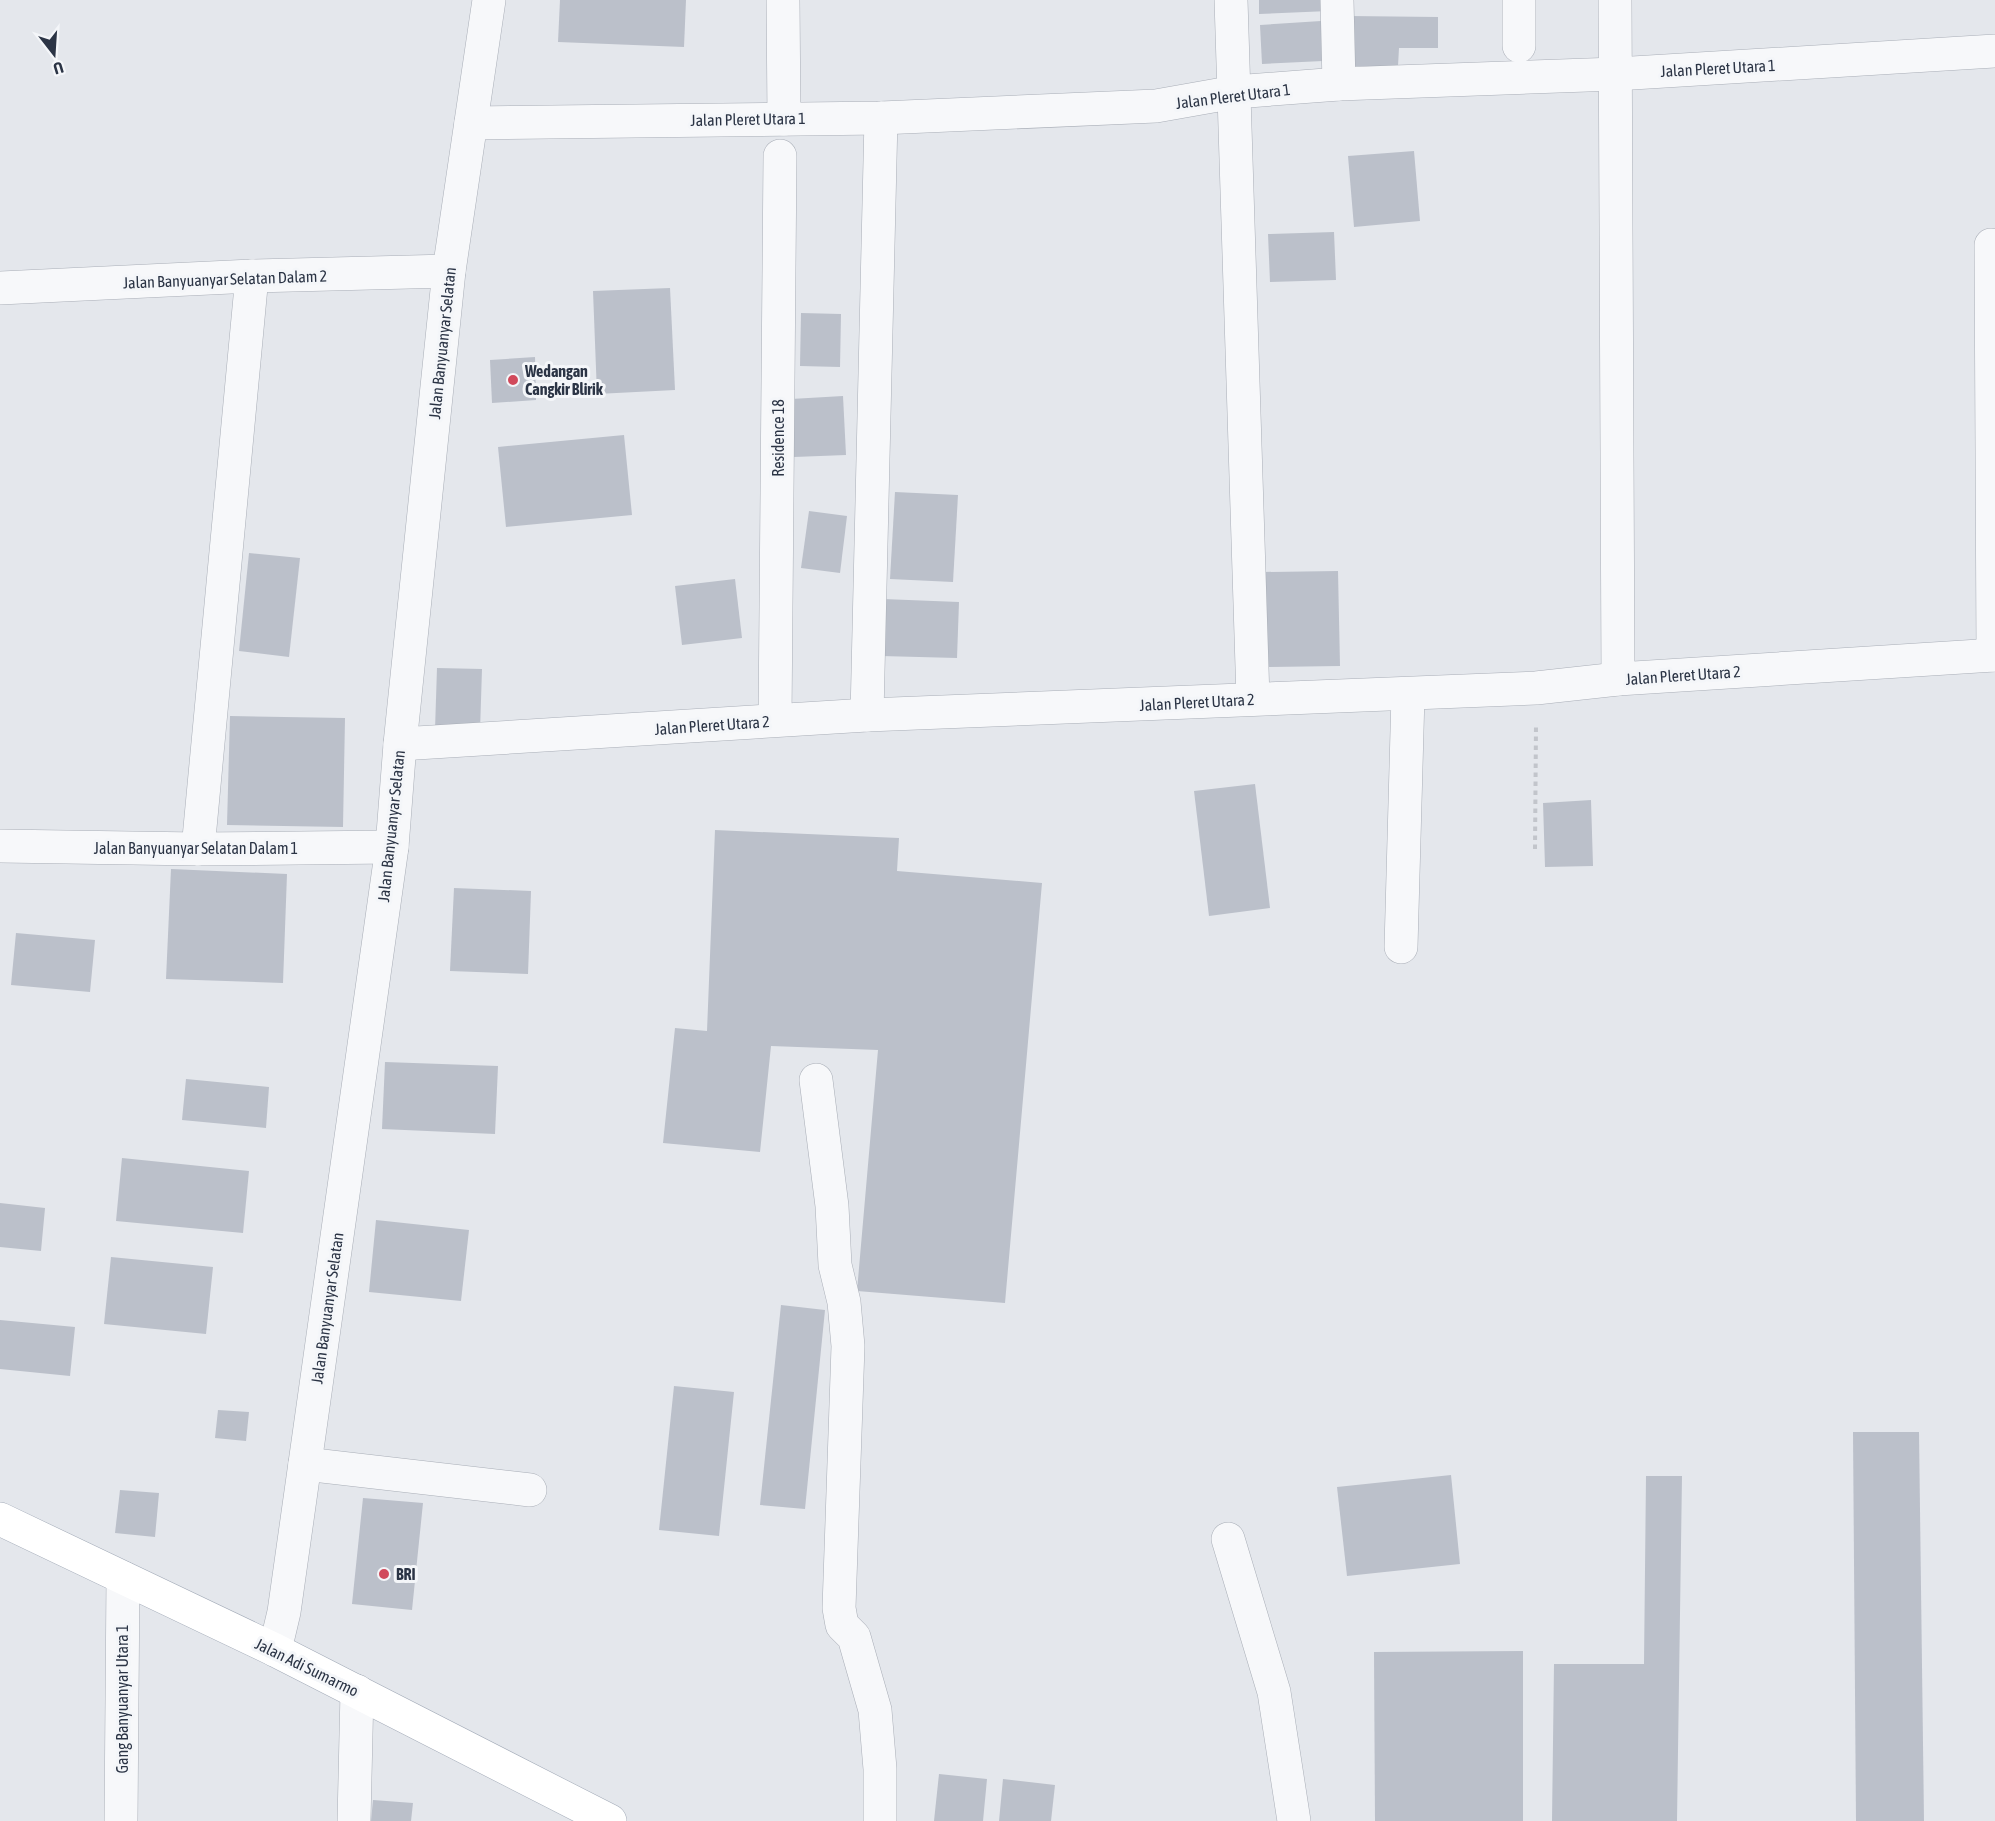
<svg xmlns="http://www.w3.org/2000/svg" width="1995" height="1821" viewBox="0 0 1995 1821" font-family="'Asap Condensed',sans-serif">
	<style>
		.building { fill: #bbc0ca }
		.lines { fill: none; stroke-linecap: round; stroke-linejoin: round }
		.minor-casing { stroke: #a9aeb7; stroke-width: 34 }
		.major-casing { stroke: #a3abb8; stroke-width: 34 }
		.path { stroke: #c2c5cb; stroke-width: 4; stroke-dasharray: 4.5 4.5; stroke-linecap: butt }
		.minor { stroke: #f7f8fa; stroke-width: 33 }
		.major { stroke: #fff; stroke-width: 33 }
		.poi-dot { fill: #d1495b; stroke: #f4f6f9; stroke-width: 2 }
		.labels { text-anchor: middle; dominant-baseline: central; stroke-width: 6; stroke-linejoin: round; paint-order: stroke }
		.street-label { font-size: 16px; fill: #2b3445; stroke: #f4f6f9 }
		.poi-label { font-size: 16px; font-weight: bold; fill: #2b3445; stroke: #f4f6f9; text-anchor: start }
	</style>
	<rect width="100%" height="100%" fill="#e4e7ec"/>
	<g class="building">
		<path d="M560,0h126l-2,47 -126,-5z"/>
		<path d="M1259,0h69l1,11 -70,3z"/>
		<path d="M1349,16l89,1v31h-39l-1,18h-49z"/>
		<path d="M1321,21l2,40 -61,3 -2,-39z"/>
		<path d="M1414,151l6,70 -66,6 -6,-71z"/>
		<path d="M1334,232l2,48 -66,2 -2,-48z"/>
		<path d="M670,288l5,102 -78,4 -4,-103z"/>
		<path d="M801,313l40,1 -1,53 -40,-1z"/>
		<path d="M535,357l1,43 -44,3 -2,-43z"/>
		<path d="M843,396l3,59 -52,2 -3,-58z"/>
		<path d="M624,435l8,80 -126,12 -8,-80z"/>
		<path d="M895,492l63,3 -5,87 -63,-3z"/>
		<path d="M809,511l38,5 -7,57 -39,-5z"/>
		<path d="M249,553l51,5 -11,99 -50,-6z"/>
		<path d="M1338,571l2,95 -77,1 -1,-95z"/>
		<path d="M735,579l7,59 -60,7 -7,-59z"/>
		<path d="M883,599l76,3 -2,56 -76,-2z"/>
		<path d="M437,668l45,1 -2,62 -45,-1z"/>
		<path d="M230,716l115,2 -2,109 -116,-2z"/>
		<path d="M1255,784l15,124 -61,8 -15,-125z"/>
		<path d="M1591,800l2,66 -48,1 -2,-64z"/>
		<path d="M715,830l184,8 -2,33 145,12 -37,420 -148,-12 21,-241 -107,-4 -11,106 -97,-9 12,-115 32,3z"/>
		<path d="M171,869l116,5 -4,109 -117,-4z"/>
		<path d="M454,888l77,3 -3,83 -78,-3z"/>
		<path d="M16,933l79,7 -5,52 -79,-7z"/>
		<path d="M385,1062l113,4 -3,68 -113,-5z"/>
		<path d="M186,1079l83,8 -3,41 -84,-8z"/>
		<path d="M122,1158l127,13 -6,62 -127,-12z"/>
		<path d="M0,1203l45,5 -4,43 -41,-4z"/>
		<path d="M376,1220l93,10 -8,71 -92,-9z"/>
		<path d="M111,1257l102,10 -7,67 -102,-10z"/>
		<path d="M781,1305l44,5 -20,199 -45,-4z"/>
		<path d="M0,1320l75,7 -5,49 -70,-7z"/>
		<path d="M674,1386l60,6 -15,144 -60,-6z"/>
		<path d="M218,1410l31,2 -3,29 -31,-3z"/>
		<path d="M1853,1432h66l5,389h-68z"/>
		<path d="M1451,1475l9,89 -113,12 -10,-89z"/>
		<path d="M1646,1476h36l-5,345h-125l2,-157h90z"/>
		<path d="M120,1490l39,3 -4,44 -40,-4z"/>
		<path d="M363,1498l60,5 -11,107 -60,-6z"/>
		<path d="M1523,1651v170h-148l-1,-169z"/>
		<path d="M939,1774l48,5 -4,42h-49z"/>
		<path d="M1003,1779l52,6 -4,36h-52z"/>
		<path d="M373,1800l40,3 -2,18h-40z"/>
	</g>
	<g class="lines">
		<g class="minor-casing">
			<g id="minor">
				<path d="M783,0l1,119"/>
				<path d="M1231,0l22,699"/>
				<path d="M1337,0l2,84"/>
				<path d="M1519,0v46"/>
				<path d="M1615,0l3,679"/>
				<path d="M471,123l410,-5 275,-12 79,-14 104,-8 277,-10 379,-23"/>
				<path d="M1991,245l2,410"/>
				<path d="M0,288l252,-12 197,-5"/>
				<path d="M867,715l14,-597"/>
				<path d="M775,720l5,-564"/>
				<path d="M400,744l467,-29 669,-27 82,-9 377,-24"/>
				<path d="M0,846l198,3 194,-2"/>
				<path d="M198,849l54,-573"/>
				<path d="M1401,947l7,-252"/>
				<path d="M816,1080l16,126 3,59 9,37 4,44 -9,262 3,17 12,12 4,14 17,59 5,59v52"/>
				<path d="M305,1464l225,26"/>
				<path d="M1228,1539l46,153 20,129"/>
				<path d="M275,1650l9,-38 108,-765 8,-103 49,-473 40,-271"/>
				<path d="M121,1821l2,-243"/>
				<path d="M354,1821l3,-130"/>
			</g>
		</g>
		<g class="major-casing">
			<path id="major" d="M0,1519l275,131 335,171"/>
		</g>
		<path class="path" d="M1535,849l1,-124"/>
		<use href="#minor" class="minor"/>
		<use href="#major" class="major"/>
	</g>
	<g class="poi-dot">
		<circle cx="513" cy="380" r="6"/>
		<circle cx="384" cy="1574" r="6"/>
	</g>
	<g class="labels">
		<g class="street-label">
			<text transform="translate(1718 68) rotate(-3)">Jalan Pleret Utara 1</text>
			<text transform="translate(1233 96) rotate(-7)">Jalan Pleret Utara 1</text>
			<text transform="translate(748 119) rotate(-1)">Jalan Pleret Utara 1</text>
			<text transform="translate(225 279) rotate(-2)">Jalan Banyuanyar Selatan Dalam 2</text>
			<text transform="translate(442 343) rotate(-84)">Jalan Banyuanyar Selatan</text>
			<text transform="translate(778 438) rotate(-90)">Residence 18</text>
			<text transform="translate(1683 675) rotate(-4)">Jalan Pleret Utara 2</text>
			<text transform="translate(1197 702) rotate(-3)">Jalan Pleret Utara 2</text>
			<text transform="translate(712 725) rotate(-4)">Jalan Pleret Utara 2</text>
			<text transform="translate(391 826) rotate(-84)">Jalan Banyuanyar Selatan</text>
			<text x="196" y="848">Jalan Banyuanyar Selatan Dalam 1</text>
			<text transform="translate(327 1308) rotate(-82)">Jalan Banyuanyar Selatan</text>
			<text transform="translate(307 1667) rotate(26)">Jalan Adi Sumarmo</text>
			<text transform="translate(122 1699) rotate(-90)">Gang Banyuanyar Utara 1</text>
		</g>
		<g class="poi-label">
			<text x="525" y="371">Wedangan<tspan x="525" dy="18">Cangkir Blirik</tspan></text>
			<text x="396" y="1574">BRI</text>
		</g>
	</g>
	<g transform="translate(54 54) rotate(163)" stroke="#f4f6f9" stroke-width="4.5" paint-order="stroke">
	<path d="M0-4.5L10 22L0 15L-10 22Z" fill="#2b3445"/>
	<text y="-9" font-size="16" font-weight="bold" text-anchor="middle" fill="#2b3445">U</text>
	</g>
</svg>
